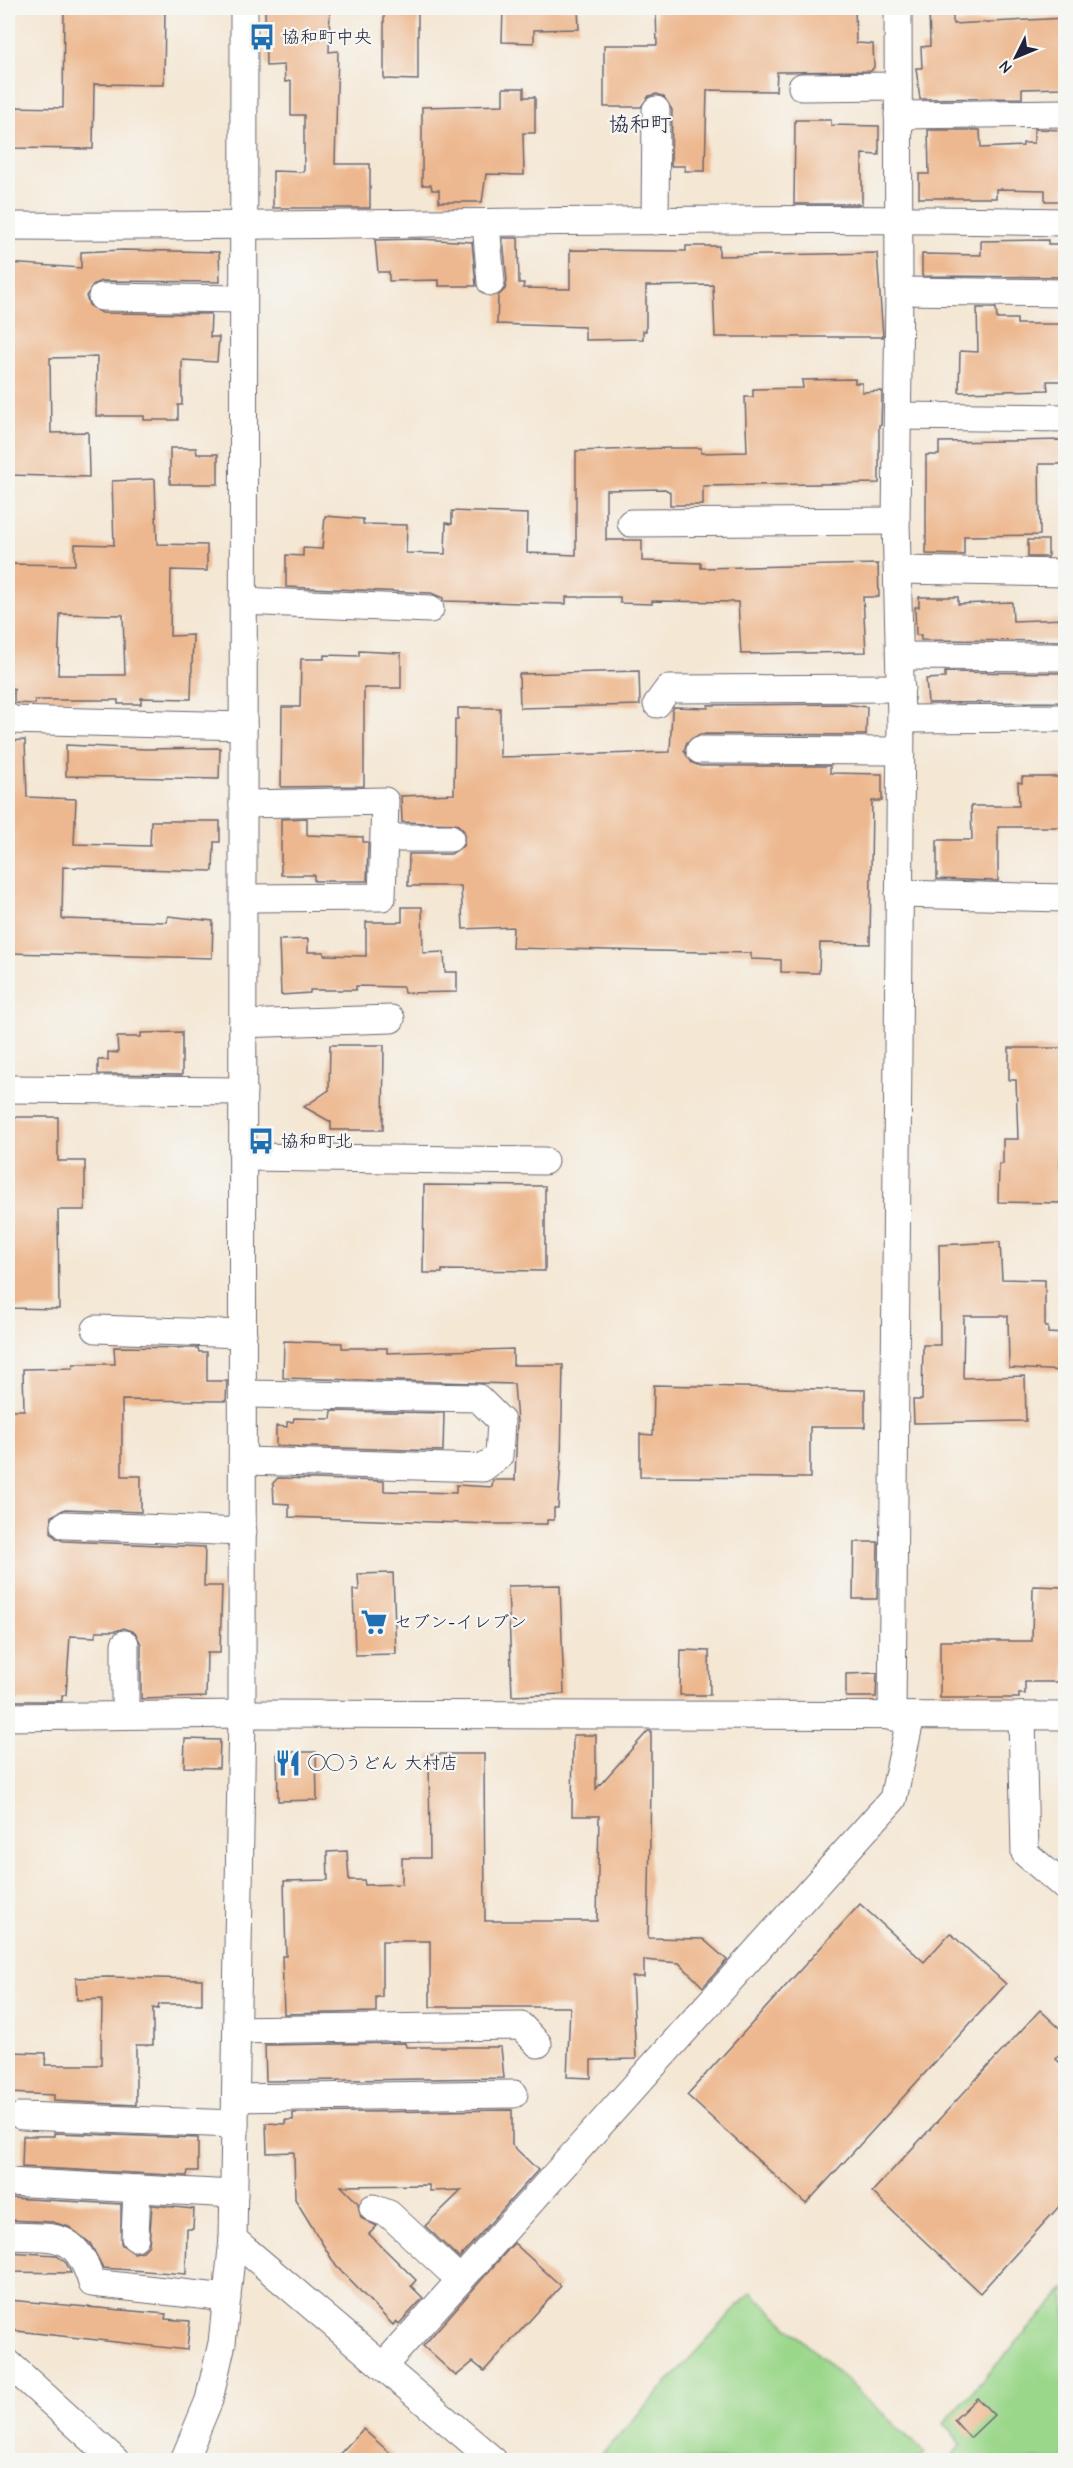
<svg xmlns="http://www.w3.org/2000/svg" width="1073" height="2468" viewBox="0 0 1073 2468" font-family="'Comic Neue','Klee One',sans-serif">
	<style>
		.green { fill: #9bd78b; stroke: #5e7c63; stroke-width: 1.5 }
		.building { fill: #edb88f; fill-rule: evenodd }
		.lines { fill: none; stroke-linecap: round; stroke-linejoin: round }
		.minor-casing { stroke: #6c6771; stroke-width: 29 }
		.minor { stroke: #fff; stroke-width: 27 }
		.labels { text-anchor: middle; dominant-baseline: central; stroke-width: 4.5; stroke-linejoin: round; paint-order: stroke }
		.poi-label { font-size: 18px; fill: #22223b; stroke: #f6f6f2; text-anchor: start }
		.quarter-label { font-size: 21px; fill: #22223b; stroke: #f6f6f2 }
	</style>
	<rect width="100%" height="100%" fill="#f6f6f2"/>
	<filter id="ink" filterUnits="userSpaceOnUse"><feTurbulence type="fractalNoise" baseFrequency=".0167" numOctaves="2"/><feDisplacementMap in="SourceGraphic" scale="12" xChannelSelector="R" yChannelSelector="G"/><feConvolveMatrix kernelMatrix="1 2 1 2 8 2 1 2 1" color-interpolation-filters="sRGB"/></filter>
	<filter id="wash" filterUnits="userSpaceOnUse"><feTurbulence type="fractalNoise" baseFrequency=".008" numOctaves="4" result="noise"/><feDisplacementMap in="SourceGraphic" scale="24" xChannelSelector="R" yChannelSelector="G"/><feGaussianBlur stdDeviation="1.35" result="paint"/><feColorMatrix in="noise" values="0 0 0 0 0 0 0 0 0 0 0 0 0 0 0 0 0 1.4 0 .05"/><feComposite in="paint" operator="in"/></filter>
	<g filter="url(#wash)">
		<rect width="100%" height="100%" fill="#f4e7d4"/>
		<g class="green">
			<path d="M1065,2289v171h-116l13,-15 -18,-22z"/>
			<path d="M751,2292l174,161 -7,7h-322z"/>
		</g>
		<g id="blocks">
			<g class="building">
				<path d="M64,8h101l-1,77 -70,-1 -1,65 -85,-1v-41l55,1z"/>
				<path d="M265,8h65l-1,44 9,-1 -3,113h35v44h-97v-37l31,1v-57h-13v-34l-6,1 -1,-17 -18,1z"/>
				<path d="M384,8h34v72l-34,-1z"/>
				<path d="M503,8h75l1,21 -45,1v13l-32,-1z"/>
				<path d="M672,8h183l1,35 17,1 1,23 -3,4 -94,1 -1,19 -69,-1 -2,81h-20v-5h-14l1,-56 -8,-13 -7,-3 -8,2 -8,11h-37v-62h53l-1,-36z"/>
				<path d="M929,8h24v16l112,-6v70l-43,1v9l-102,1 -4,-31h6l-1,-21 9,-1z"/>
				<path d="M503,88h21v9h11v36h-12l1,42 -38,-1 -4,28h-43v-12h-7l-1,-5h-9v-78l81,-2z"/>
				<path d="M795,120h36v5l48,1v29l-17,-1v50h-68z"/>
				<path d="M1034,129l31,1v71h-20v-11l-49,-1v9h-77v-24h10l-1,-44h52l1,18 42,-2v-3h11z"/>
				<path d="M503,238h15l1,45h5l-1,5 47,1v-39l116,1v-5h33v10l158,-3 6,84h-168l-2,-52 -67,1v45h-3v8l-58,1v-13l-88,-3 1,-28 7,-7 2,-8z"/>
				<path d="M420,239l52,3 4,44h-37v-6l-50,1v-9h-11l-3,-32z"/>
				<path d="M1048,240v4h17v33l-143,-1v-22l59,1v-14z"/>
				<path d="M123,250l96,2 1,30 -118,-1 -8,3 -8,12 3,9 13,8 109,1 -1,23h9l-2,25 -35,-2v45h-4v15h-34v-4h-48l1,-59 -47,1 1,75 37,-1 1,45 -81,-2v-212l73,5v-16z"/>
				<path d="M977,308h19l1,11h20v5h48v57h-18l1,9 -89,2 1,-41 18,1z"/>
				<path d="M855,379v4h7v9l20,-1 -1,34h-2v58l-176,3v19h-33v-13l-5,-3 -59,1v50h36v21l59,2v5l177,-4 1,33h-16l3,55 -125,2 -3,-52 -86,-1v3l-32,-1v-6h-54v7l-123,-3v-3l-12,-5 -145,-6v-32l17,1v-8l19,1 3,-33 38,3v5l44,1 -1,28 39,1 1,-31 6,1v-13l76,3 -1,39 49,2v-104l94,-3h31v5l46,-1 -2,-55h8v-8l50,-1 -1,-8z"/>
				<path d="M1065,440v24h-26l1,71 -76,1v19l-38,-1v-99h13v-13z"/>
				<path d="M170,448h26l1,6h21v30h-48z"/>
				<path d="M155,479l2,65 50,1v26l-36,-1 -1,66 23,-1 -2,64 -50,-1v6h-23v-4h-83v4l-21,-1v-14h-5l-1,-33v-92l67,1v-21l39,1 -2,-64zM60,614l63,1 2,60h-67z"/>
				<rect x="1028" y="540" width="20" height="17"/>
				<path d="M919,597h39v7l54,-2 1,19 52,-2v22l-144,-1v-5h-5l-1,-28h4z"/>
				<path d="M359,651l42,2v35h-37v98l-83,1 1,-80h18l1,-48h23v-4l35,1z"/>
				<path d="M639,671l1,34 -120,3 -1,-34z"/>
				<path d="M945,672l120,1v29l-137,1 -2,-24 19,-1z"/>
				<path d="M708,705l136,-1 23,3 -1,28 -166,-1 -13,8 -3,9 8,12 8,3h130v7l52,1v27h-10l-2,143 -50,-1 -1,30 -38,-1v-12l-30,-1v-6l-239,-5 1,-21 -50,2 -2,-43h-53l1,-32h42l13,-9v-14l-7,-7 -55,-2 -1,-26 53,-2 1,-75h3v-11h42v49l170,-5 2,-41 2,-4 34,1z"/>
				<path d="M25,740l2,57 49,2 -2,45 76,2 1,-25h69v21h-6l-1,29 -150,-4 -1,52 105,3 1,-6 45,5 -1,37 -204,-5v-212z"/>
				<path d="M66,745l79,4 75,-1 -1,31 -153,-3z"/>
				<path d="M1022,777h43v50h-67v54l-61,-2v-39h35l-1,-34h48l-1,-24 4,1z"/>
				<path d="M307,818v17l56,2v5h5l-1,39h-53v-6h-33v-56z"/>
				<path d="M402,907h20l1,46 21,-1 1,20h12v20l-53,1 -1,-6 -47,-1v4h-46v3l-29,2 -2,-55 29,-1v13h16v3l42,1v-34h36z"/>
				<path d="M182,1032v43l-84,-1v-14h10v-8l10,1 -1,-16h24v-4z"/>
				<path d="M330,1045h54l-1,85h-52v-8l-27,-15 25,-17z"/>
				<path d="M1009,1048h56v79h-3l-2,41h5v35l-67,-1 1,-38h4v-25h15l-2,-59h-7z"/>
				<path d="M8,1117h50v44h27v49h-27l1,99 -51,-1z"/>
				<path d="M424,1185l121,1v85l-103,-1v3h-19z"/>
				<path d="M1000,1242l2,37 43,1v47h3v6l17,1v37l-56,-3 -1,-52h-44l-1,62 62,-2 1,45 -112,2 -1,-23h9l1,-55h17l-1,-100z"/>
				<path d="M284,1341l58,2v5h45v5l126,-4v16h50l-2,96 -3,47h-4v12h-7v4h-56l-202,-7v-13l-15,-1 -1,-20 5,-5 106,3v10l72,2v-8l36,2 1,-7h22l2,-58 -3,-38 -231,-6z"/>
				<path d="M114,1347l84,1 1,4h8v29h20l-1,20 -104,-1v76h19v36l-76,-3 -13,7 -1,16 5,6 8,3 141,6 -1,39h18l-2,67h-13l-1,44 -65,2v-55l-6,-12 -11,-4 -8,3h-20v6l-26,-1 -4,59h-4v6h-54v-291h16l-1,-41 50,-1v-4h42z"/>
				<path d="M654,1385l211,5v37h-55v51l-170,-1v-43l13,1z"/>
				<path d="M332,1411l112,2 -1,38 -167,-5v-20l11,1v-5h6l1,-4 37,1z"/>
				<path d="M854,1542h24l-1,57h-24z"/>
				<path d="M393,1573l3,81 -41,1 -2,-65h6l-1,-16z"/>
				<path d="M560,1585l4,109 -52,2 -4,-110z"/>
				<path d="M1033,1586l32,1v95h-40v12h-6v4h-79v-57h92z"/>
				<path d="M681,1650l28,1 1,44h-30z"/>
				<path d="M877,1673l-1,24h-30v-23z"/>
				<path d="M648,1731h3v56l-3,151 55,1 24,21 -24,27 -24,-24 -35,-3v17h-12l4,82 -45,1v18l-24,-1 3,-70h-140v-66h-48v56h-6v15l-92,2 -2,-58h4l-2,-75 44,-1 -1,-28 20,-1 2,29h15l1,5 37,-1v-26h28l-1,-104h55l1,167h112l2,-105h-27l1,-81h23v54z"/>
				<path d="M185,1739l35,1 -1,28 -35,-1z"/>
				<path d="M277,1752h39l1,48 -39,1z"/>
				<path d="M860,1904l64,58 26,-29 56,51 -200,220 -119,-109z"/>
				<path d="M107,1977l95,2v25h-43l-1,5 -5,-1v37h-17v60l-82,-4v-6l-46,-2v-41l38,1 -1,12h56l1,-66 -25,1 -1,-22z"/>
				<path d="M1040,2010l25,23v16l-9,10 9,9v132l-85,93 -108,-101z"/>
				<path d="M405,2043l1,4h95l3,31 -238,3 -1,-36z"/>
				<path d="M512,2110v35l26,25 -79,88 -34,-32 37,-36 -32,1 -1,-6 -88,1 17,17 3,15 16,8 -8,8 47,46 -5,6 12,12 -24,26 -3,-3 -3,4 -57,-59 -41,-67 -1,-47 -27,1 -1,-30 20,1 -1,-4h8v-7z"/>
				<path d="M54,2133l144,5v33h-10l-1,5 -165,-9 1,-31h31z"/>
				<path d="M8,2198l113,6v40l13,9 9,-2 6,-6 3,-40 42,4 -1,20h-6l-1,45 -83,-6 -13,-25 -21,-16 -17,-5 -44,-2z"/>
				<path d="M514,2243l47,43 -77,85 -11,-9 -17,14 -33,-30z"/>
				<path d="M8,2252l48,3 10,8 5,10 -63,-1z"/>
				<path d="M8,2300l158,14 -1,5 25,2 -3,29 -179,-20z"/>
				<path d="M977,2398l17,17 -24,23 -16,-18z"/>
				<path d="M363,2429l35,31h-64z"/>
			</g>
		</g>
	</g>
	<g filter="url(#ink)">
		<use href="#blocks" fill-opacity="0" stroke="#6c6771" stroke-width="1.5"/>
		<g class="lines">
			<g class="minor-casing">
				<g id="minor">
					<path d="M802,87l96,-1"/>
					<path d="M898,115l168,-2"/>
					<path d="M655,221l1,-111"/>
					<path d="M486,224l5,58"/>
					<path d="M8,226c352,2 705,-12 1058,-4"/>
					<path d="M899,291l167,2"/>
					<path d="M102,297l141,2"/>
					<path d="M898,416l168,2"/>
					<path d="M631,523l265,-2"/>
					<path d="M899,570l167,3"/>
					<path d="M243,601l187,8"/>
					<path d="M900,656l166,1"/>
					<path d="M657,704l11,-15 233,-1"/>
					<path d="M8,717l2,3 233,6"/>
					<path d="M901,719l165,-1"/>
					<path d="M700,750l199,1"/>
					<path d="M243,804l142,-3 -3,96 -137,1"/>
					<path d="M385,838h65"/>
					<path d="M899,894l167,4"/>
					<path d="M243,1024l148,-5"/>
					<path d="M8,1089l235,2"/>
					<path d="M243,1157l301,4"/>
					<path d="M96,1329l147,5"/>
					<path d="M243,1461l240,7 16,-12 2,-35 -23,-23 -235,-4"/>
					<path d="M65,1525l178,7"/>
					<path d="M125,1715v-71"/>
					<path d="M1022,1716l3,137 41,35"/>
					<path d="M8,1717l234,-3 824,2"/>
					<path d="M892,1717l9,-998 -5,-198 3,-230 -1,-283"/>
					<path d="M237,2030l284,-4 17,18"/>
					<path d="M236,2098l278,-4"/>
					<path d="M22,2116l213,8"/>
					<path d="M8,2182l226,12"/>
					<path d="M373,2208l16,6 71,66"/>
					<path d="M8,2236c46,2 68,-6 84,47l135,15"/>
					<path d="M135,2237l2,-48"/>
					<path d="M233,2239l260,221"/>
					<path d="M8,2363l107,97"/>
					<path d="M383,2366l510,-567 18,-83"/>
					<path d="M184,2460l25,-60 13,-57 11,-104 9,-525 2,-1706"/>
				</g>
			</g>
			<use href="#minor" class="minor"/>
		</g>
	</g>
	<defs>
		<g id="bus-bare" transform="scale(2.07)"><path d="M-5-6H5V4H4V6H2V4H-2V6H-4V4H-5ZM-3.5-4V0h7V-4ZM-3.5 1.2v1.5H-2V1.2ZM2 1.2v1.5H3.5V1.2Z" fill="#1f6fb2" stroke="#f6f6f2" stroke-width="2.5" paint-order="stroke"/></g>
		<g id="supermarket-bare" transform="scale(2.07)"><path d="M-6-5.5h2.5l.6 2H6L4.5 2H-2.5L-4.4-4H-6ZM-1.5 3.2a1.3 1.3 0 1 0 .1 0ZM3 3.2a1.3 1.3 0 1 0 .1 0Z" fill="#1f6fb2" stroke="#f6f6f2" stroke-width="2.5" paint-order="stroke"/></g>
		<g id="restaurant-bare" transform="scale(2.07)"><path d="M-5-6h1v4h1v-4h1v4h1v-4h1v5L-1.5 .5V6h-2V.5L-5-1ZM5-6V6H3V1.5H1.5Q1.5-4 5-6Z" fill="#1f6fb2" stroke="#f6f6f2" stroke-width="2.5" paint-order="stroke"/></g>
	</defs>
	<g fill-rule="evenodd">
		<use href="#bus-bare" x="262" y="37"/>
		<use href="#bus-bare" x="261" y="1141"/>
		<use href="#supermarket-bare" x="374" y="1622"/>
		<use href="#restaurant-bare" x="288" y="1763"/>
	</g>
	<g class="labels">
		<g class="poi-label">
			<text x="282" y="37">協和町中央</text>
			<text x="281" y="1141">協和町北</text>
			<text x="394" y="1622">セブン-イレブン</text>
			<text x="308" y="1763">◯◯うどん 大村店</text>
		</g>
		<g class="quarter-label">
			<text x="640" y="124">協和町</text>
		</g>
	</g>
	<rect width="1073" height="2468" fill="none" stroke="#f6f6f2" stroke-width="30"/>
	<g transform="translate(1016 57) rotate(227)" stroke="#f6f6f2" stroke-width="4.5" paint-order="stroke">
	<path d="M0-4.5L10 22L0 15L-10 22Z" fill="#22223b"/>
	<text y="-9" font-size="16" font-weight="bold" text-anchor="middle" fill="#22223b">N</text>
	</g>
</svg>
